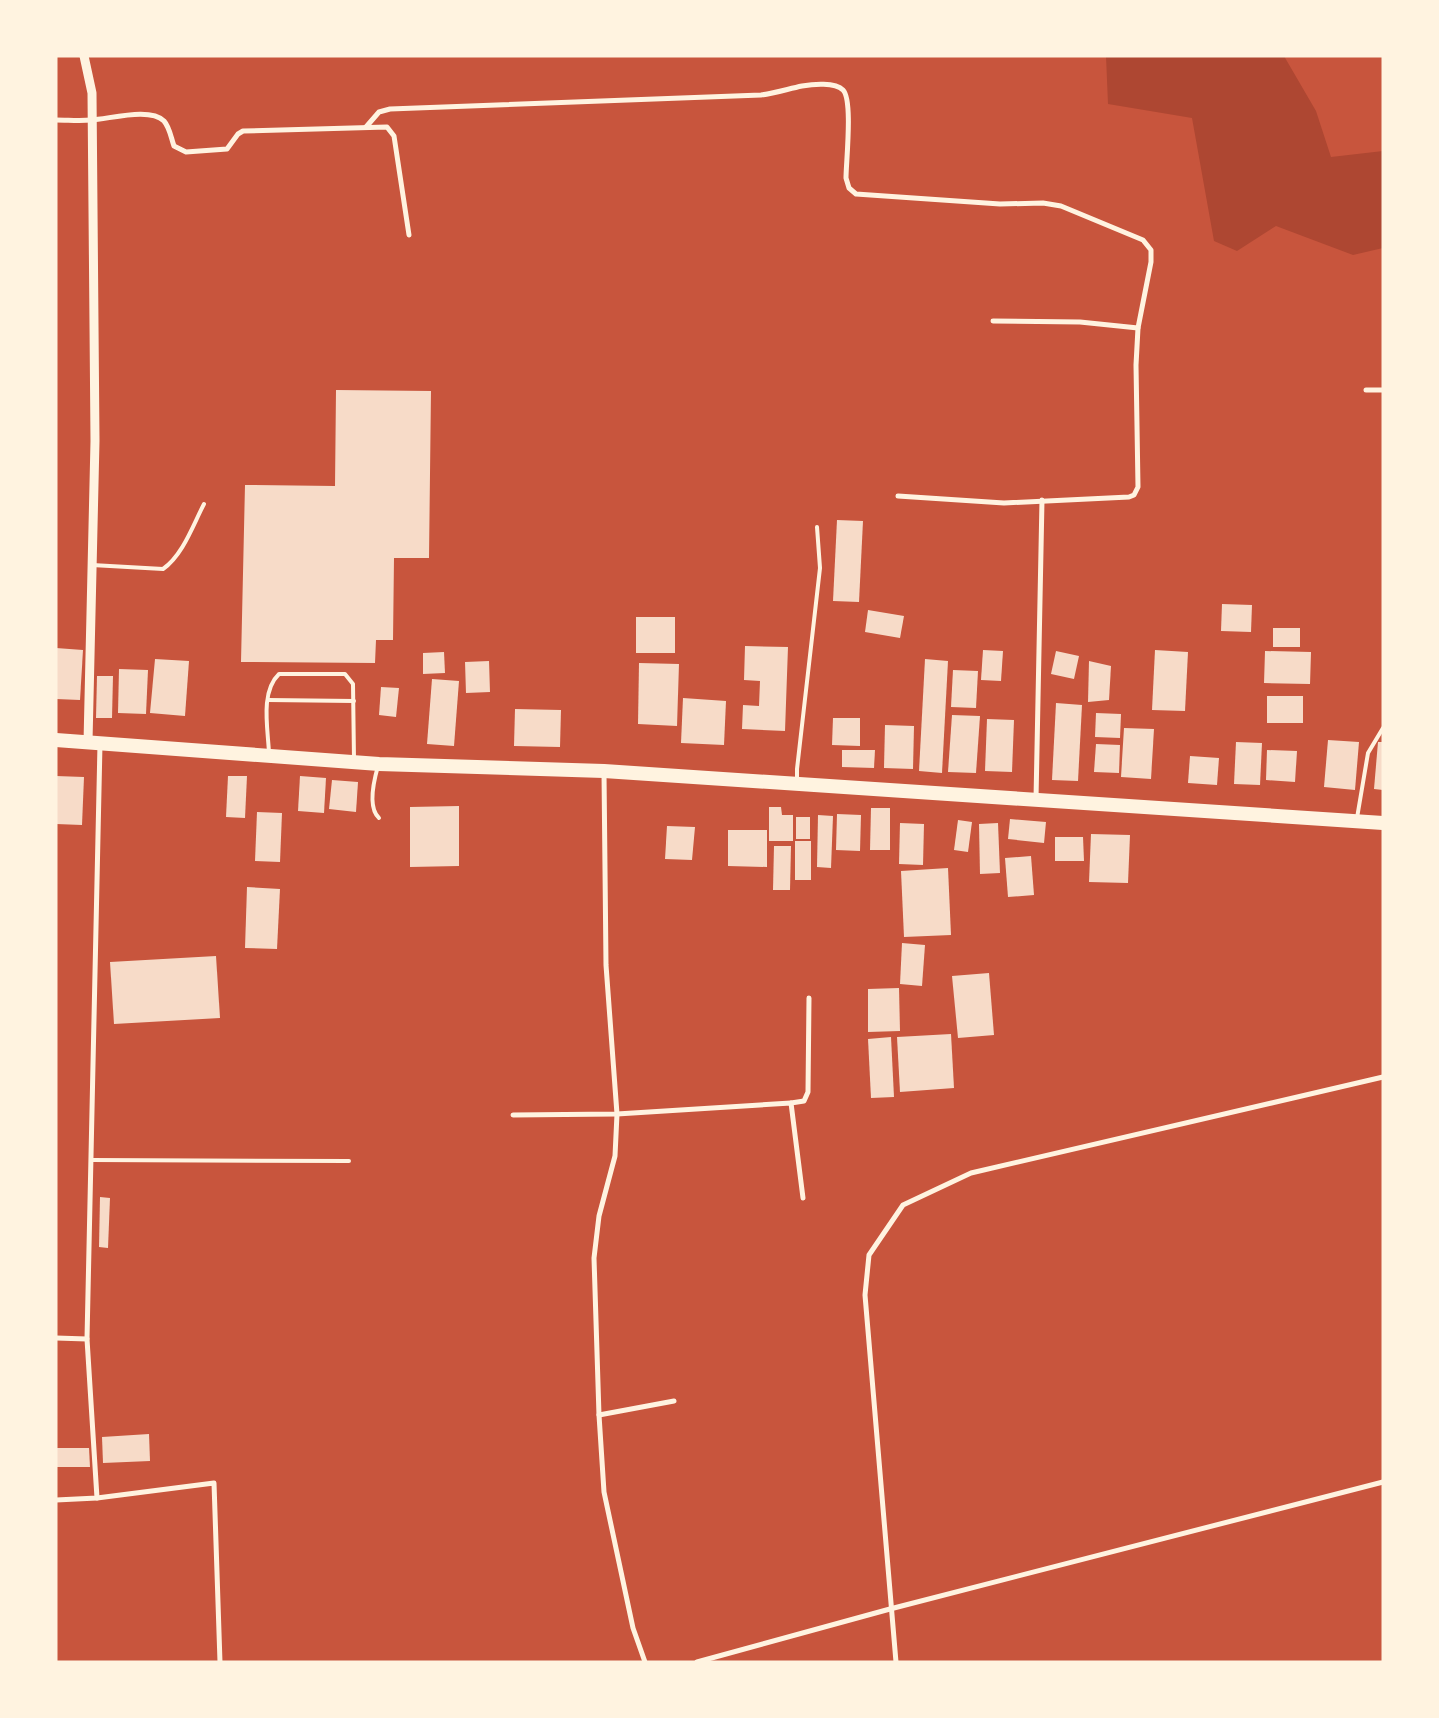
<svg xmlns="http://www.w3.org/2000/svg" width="1439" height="1718" viewBox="0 0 1439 1718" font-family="'Space Grotesk',sans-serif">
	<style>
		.green { fill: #ae4732 }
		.building { fill: #f7dbc8 }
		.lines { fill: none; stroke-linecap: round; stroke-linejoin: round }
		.service { stroke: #fff3e0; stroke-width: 4 }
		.minor { stroke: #fff3e0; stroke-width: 5 }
		.tertiary { stroke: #fff3e0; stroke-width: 9 }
		.trunk { stroke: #fff3e0; stroke-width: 14 }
	</style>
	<rect width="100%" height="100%" fill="#c8553d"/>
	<path class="green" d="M1106,56h178l32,55 15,46 52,-6v97l-30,7 -77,-29 -39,25 -23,-10 -22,-123 -84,-14z"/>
	<g class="building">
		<path d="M336,390l95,1 -2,167h-35l-1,82h-17l-1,23 -134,-1 4,-177 90,1z"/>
		<path d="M837,520l26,1 -4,81 -26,-1z"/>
		<path d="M1222,604l30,1 -1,27 -30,-1z"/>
		<path d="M868,610l36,6 -4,22 -35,-6z"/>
		<rect x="636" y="617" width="39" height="36"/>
		<rect x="1273" y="628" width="27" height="19"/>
		<path d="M745,646l43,1 -3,84 -43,-2 1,-24 16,1 1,-25 -16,-1z"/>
		<path d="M56,648l27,2 -3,50 -24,-1z"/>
		<path d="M983,650l20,1 -2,30 -20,-1z"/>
		<path d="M1155,650l33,2 -3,59 -33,-1z"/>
		<path d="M1056,651l23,5 -5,23 -23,-5z"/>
		<path d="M1265,651l46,1 -1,32 -46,-1z"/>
		<path d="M444,652l1,21 -22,1v-21z"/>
		<path d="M155,659l34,2 -4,55 -35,-3z"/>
		<path d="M925,659l23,2 -6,112 -23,-2z"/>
		<path d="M489,661l1,31 -24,1 -1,-31z"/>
		<path d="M1089,661l22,5 -2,34 -21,2z"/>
		<path d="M639,663l40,1 -2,62 -39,-2z"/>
		<path d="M119,669l29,1 -2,44 -28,-1z"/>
		<path d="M953,670l25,1 -2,37 -25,-1z"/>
		<path d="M97,676h16l-1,42h-16z"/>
		<path d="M432,679l27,2 -5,65 -27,-2z"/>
		<path d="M381,687l18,1 -3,29 -17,-2z"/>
		<rect x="1267" y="696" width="36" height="27"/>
		<path d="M683,698l43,3 -2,44 -43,-2z"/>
		<path d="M1056,703l26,2 -4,76 -26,-1z"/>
		<path d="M515,709l46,1 -1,37 -46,-1z"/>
		<path d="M1096,713l25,1 -1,24 -25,-1z"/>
		<path d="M952,715l28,1 -4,57 -28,-1z"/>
		<path d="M833,718h27v28l-28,-1z"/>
		<path d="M987,719l27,1 -2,52 -27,-1z"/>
		<path d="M885,725l29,1 -1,43 -29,-1z"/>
		<path d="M1124,728l30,1 -3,50 -30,-2z"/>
		<path d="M1328,740l31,2 -4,48 -31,-3z"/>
		<path d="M1236,742l26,1 -2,42 -26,-1z"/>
		<path d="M1378,742h5v48l-9,-1z"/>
		<path d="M1096,744l24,1 -1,28 -25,-1z"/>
		<path d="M842,750h33l-1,18 -32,-1z"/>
		<path d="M1267,750l30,1 -2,31 -29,-2z"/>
		<path d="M1190,756l29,2 -2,27 -29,-2z"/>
		<path d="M56,776l28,1 -2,48 -26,-1z"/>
		<path d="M228,776h19l-2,42 -19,-1z"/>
		<path d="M300,776l26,2 -2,35 -26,-2z"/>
		<path d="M332,780l26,2 -2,30 -27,-3z"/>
		<path d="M459,806v60l-49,1v-60z"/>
		<path d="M769,807h12l1,8h11v26h-24z"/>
		<path d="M871,808h19v42h-20z"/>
		<path d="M257,812l25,1 -2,49 -25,-1z"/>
		<path d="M837,814l24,1 -1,36 -24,-1z"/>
		<path d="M818,815l15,1 -2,52 -14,-1z"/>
		<rect x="796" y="817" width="14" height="22"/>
		<path d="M1010,819l36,3 -2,21 -36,-4z"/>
		<path d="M958,820l14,2 -4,30 -14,-2z"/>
		<path d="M900,823l24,1 -1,41 -24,-1z"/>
		<path d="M998,823l2,50 -20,1 -1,-50z"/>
		<path d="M667,826l28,1 -3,33 -27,-1z"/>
		<path d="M728,830h39v37l-39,-1z"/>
		<path d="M1091,834l39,1 -2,48 -39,-1z"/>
		<path d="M1055,837h28l1,24h-29z"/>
		<rect x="795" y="841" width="16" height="39"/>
		<path d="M774,846h17l-1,44h-17z"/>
		<path d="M1031,856l3,39 -26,2 -3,-39z"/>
		<path d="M948,868l3,67 -47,2 -3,-66z"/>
		<path d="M247,887l33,2 -3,60 -32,-1z"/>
		<path d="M902,943l23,2 -3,41 -22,-2z"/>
		<path d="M216,956l4,62 -106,6 -4,-62z"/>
		<path d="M989,973l5,62 -36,3 -6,-62z"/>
		<path d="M899,988l1,43 -32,1v-43z"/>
		<path d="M951,1034l3,54 -54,4 -3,-55z"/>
		<path d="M891,1037l3,60 -23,1 -3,-59z"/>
		<path d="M100,1197l10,1 -2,50 -9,-1z"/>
		<path d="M149,1434l1,27 -47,2 -1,-26z"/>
		<path d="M56,1448h33l1,19h-34z"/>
	</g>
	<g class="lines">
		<g class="service">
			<path d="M92,565l71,4c20,-14 30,-44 41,-65"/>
			<path d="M268,700l86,1"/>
			<path d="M269,753c-1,-24 -9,-61 10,-79h66l8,10 1,76"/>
			<path d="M378,766c-4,14 -11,41 1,52"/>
			<path d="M797,780v-11l23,-201 -3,-41"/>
			<path d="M1357,818l11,-65 15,-25"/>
			<path d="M91,1160l258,1"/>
		</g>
		<g class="minor">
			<path d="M56,120c12,0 24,1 35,0 19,-1 59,-13 73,1 6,7 7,17 10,25l12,6 41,-3 11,-15 5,-3 144,-4 7,9 15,99"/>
			<path d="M366,127l13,-15 11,-3 371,-14c14,-2 27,-6 41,-9 11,-2 33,-4 41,4 10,10 3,72 3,88l3,10 7,6 144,10 43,-1 18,3 82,34 8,10v12l-13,66 -2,37 2,122 -4,8 -5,2 -125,6 -106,-7"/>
			<path d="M993,321l87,1 58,6"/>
			<path d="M1366,390h17"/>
			<path d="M604,773l2,192 11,149 -2,42 -16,60 -5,42 5,157 5,77 29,136 12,34"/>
			<path d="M1036,799l6,-299"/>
			<path d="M791,1103l13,-2 4,-9 1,-94"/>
			<path d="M513,1115l104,-1 174,-11 12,95"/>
			<path d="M56,1338l31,1"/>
			<path d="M599,1415l75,-14"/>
			<path d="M97,1498l-10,-159 13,-595"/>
			<path d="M56,1500l41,-2 117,-15 6,179"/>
			<path d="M697,1662l193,-53 493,-127"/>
			<path d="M896,1662l-31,-367 4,-40 34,-50 68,-32 412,-96"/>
		</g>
		<path class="tertiary" d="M84,56l8,37 3,348 -7,301"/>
		<path class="trunk" d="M56,740l323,24 225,7 779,52"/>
	</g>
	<rect width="1439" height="1718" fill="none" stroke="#fff3e0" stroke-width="115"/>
</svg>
